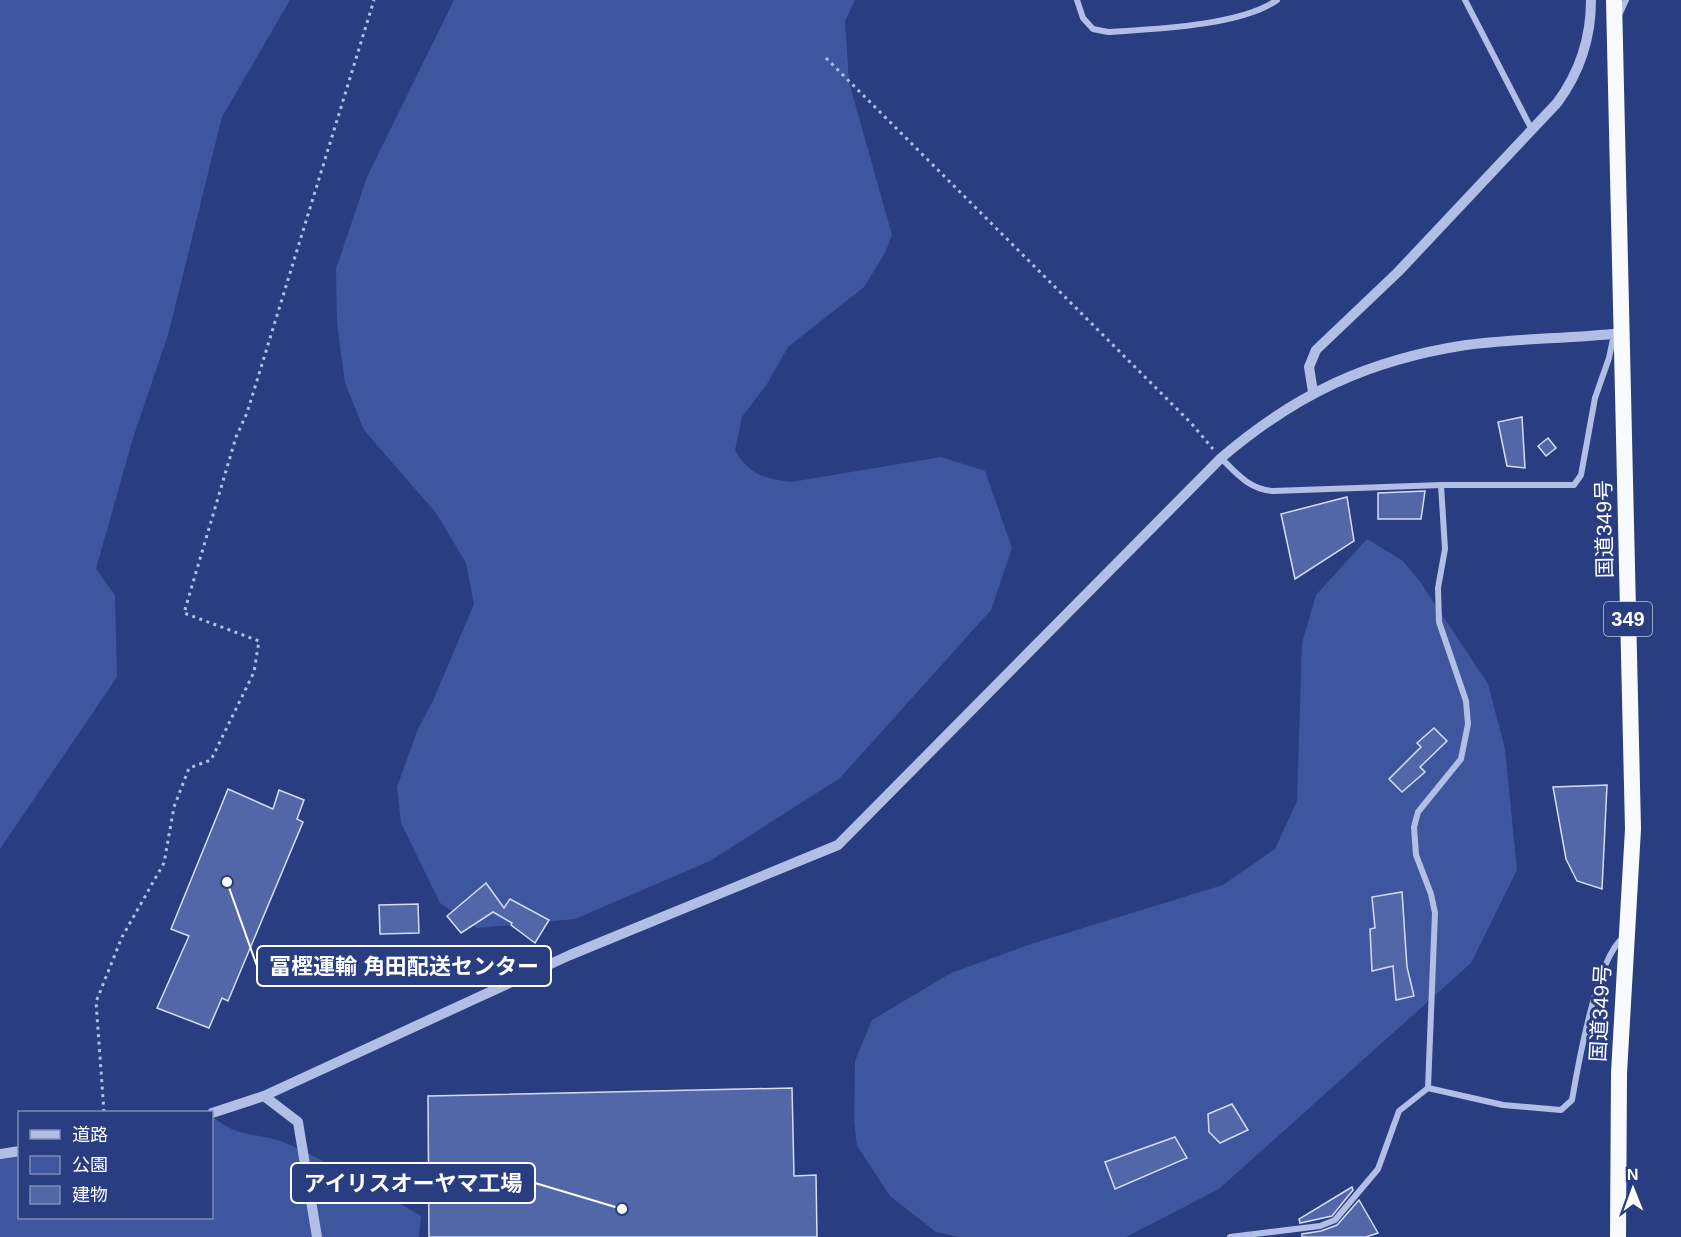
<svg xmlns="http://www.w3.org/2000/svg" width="1681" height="1237" viewBox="0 0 1681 1237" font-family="Arial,'Noto Sans JP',sans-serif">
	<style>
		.green { fill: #3e569d }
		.building { fill: #5267a8; stroke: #d4dcf5; stroke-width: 1.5 }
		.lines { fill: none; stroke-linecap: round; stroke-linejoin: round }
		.path { stroke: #b1bee5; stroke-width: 3; stroke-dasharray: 3 4.5; stroke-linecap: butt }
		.minor { stroke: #b1bee5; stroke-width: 6 }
		.tertiary { stroke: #b1bee5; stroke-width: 10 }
		.trunk { stroke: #f8fafe; stroke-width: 16 }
		.labels { text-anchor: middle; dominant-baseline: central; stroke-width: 6; stroke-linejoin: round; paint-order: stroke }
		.shield { fill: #293e80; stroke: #bfc5d9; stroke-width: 1.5 }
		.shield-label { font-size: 20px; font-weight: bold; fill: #fff }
		.street-label { font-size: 21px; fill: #fff; stroke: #293e80 }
		.leader { fill: none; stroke: #fff; stroke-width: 2 }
		.callout-dot { fill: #fff; stroke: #293e80; stroke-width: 2 }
		.callout { fill: #293e80; stroke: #fff; stroke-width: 2 }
		.callout-label { font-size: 22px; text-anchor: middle; font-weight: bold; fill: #fff }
	</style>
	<rect width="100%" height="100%" fill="#293e80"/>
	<g class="green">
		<path d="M0,0h290l-68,117 -54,218 -35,103 -37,131 19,26 2,82 -117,172z"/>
		<path d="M454,0h401l-10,21 4,61 43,153 -7,18 -21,34 -76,60 -21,37 -25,33 -7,33c15,25 27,28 56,32l150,-25 44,14 27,77 -21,62 -151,168 -130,83 -135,58 -98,9 -37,-25 -39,-80 -4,-36 21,-58 14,-26 42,-99 -8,-41 -30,-50 -72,-83 -19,-47 -8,-59 -1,-55 31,-92z"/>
		<path d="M1367,539l36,22 18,22 67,101 17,65 12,121 -46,93 -252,226 -93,48h-167l-23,-5 -46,-36 -33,-50 -3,-25 1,-60 17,-41 79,-47 80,-29 192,-59 52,-36 22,-48 5,-158 14,-48z"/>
		<path d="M212,1116c27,24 46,15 76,28 46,21 90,46 133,72l-2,21h-419v-87l19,1 1,67h192z"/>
	</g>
	<g class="building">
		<path d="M1522,417l3,51 -18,-2 -9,-44z"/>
		<path d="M1548,438l8,10 -10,8 -8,-10z"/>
		<path d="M1425,491l-4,28h-43v-26z"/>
		<path d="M1347,497l7,44 -59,38 -14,-65z"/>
		<path d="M1434,728l13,13 -27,26 5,5 -23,20 -13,-13 32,-32 -4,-4z"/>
		<path d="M1607,785l-5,104 -25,-8 -11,-22 -13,-72z"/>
		<path d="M228,789l45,20 6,-19 25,10 -7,19 6,3 -75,179 -6,-3 -13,30 -52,-20 32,-72 -18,-7z"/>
		<path d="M486,883l18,25 6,-9 39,21 -14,23 -24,-18 1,-2 -19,-11 -32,21 -14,-17z"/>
		<path d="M1402,892l5,75 7,29 -18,4 -3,-34 -21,5 -2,-42 5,-1 -3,-31z"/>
		<path d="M418,904l1,29 -39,1 -1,-29z"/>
		<path d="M792,1088l2,88 22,-1 1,62h-388l-1,-141z"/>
		<path d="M1232,1104l16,26 -28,13 -11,-11 -1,-18z"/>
		<path d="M1175,1137l12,21 -72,31 -10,-27z"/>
		<path d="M1352,1187l1,3 -21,26 -32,7 -1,-4z"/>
		<path d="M1359,1200l19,33 -12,4h-64v-3l19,-3 16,-6z"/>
	</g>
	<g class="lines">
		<g class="path">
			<path d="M826,58l365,365 22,26"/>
			<path d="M104,1112l-8,-110 26,-65 42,-74 10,-56 15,-39 22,-8 43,-88 5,-31 -75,-28 52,-176 11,-24 127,-413"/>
		</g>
		<g class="minor">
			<path d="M1077,0l6,18 10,11 15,3c45,-3 133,-6 169,-32"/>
			<path d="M1465,0l67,130"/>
			<path d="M1620,13l6,-13"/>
			<path d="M1221,458c16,16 28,31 52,33l168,-6h133l7,-10 14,-77 14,-40 5,-24"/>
			<path d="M1428,1088l7,-175 -4,-19 -15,-39 -2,-28 4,-15 43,-53 7,-35 -2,-23 -27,-79 -1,-34 7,-39 -4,-64"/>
			<path d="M1230,1237l90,-11 15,-6 43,-51 21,-58 29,-23 75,17 58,5 11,-10c6,-35 25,-142 51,-162"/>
		</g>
		<g class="tertiary">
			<path d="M1313,392l-4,-25 7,-17 82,-78 159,-169c23,-31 34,-64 34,-103"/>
			<path d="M264,1096l34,26 19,115"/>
			<path d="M212,1113l52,-17 306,-141 268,-110 383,-387c75,-64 147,-98 245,-113 51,-7 104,-6 155,-12"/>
			<path d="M0,1154l20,-3"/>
		</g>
		<path class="trunk" d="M1614,0l19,829 -14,244 -1,164"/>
	</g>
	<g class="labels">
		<rect class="shield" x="1604" y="602" width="48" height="34" rx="4.5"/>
		<g class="shield-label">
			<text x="1628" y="619">349</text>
		</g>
		<g class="street-label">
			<text transform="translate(1604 529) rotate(-91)">国道349号</text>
			<text transform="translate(1600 1013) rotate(-87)">国道349号</text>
		</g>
	</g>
	<path class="leader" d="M227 882L257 966M622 1209L535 1183"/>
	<g class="callout-dot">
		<circle cx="227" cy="882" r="6"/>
		<circle cx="622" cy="1209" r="6"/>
	</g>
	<g class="callout">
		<rect x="257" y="946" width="294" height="40" rx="6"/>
		<rect x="291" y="1163" width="244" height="40" rx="6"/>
	</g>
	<g class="callout-label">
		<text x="404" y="974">冨樫運輸 角田配送センター</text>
		<text x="413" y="1191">アイリスオーヤマ工場</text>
	</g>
	<rect x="18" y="1111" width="195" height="108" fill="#293e80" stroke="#7f8bb3" stroke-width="1.5"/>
	<rect x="30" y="1130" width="30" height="9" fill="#b1bee5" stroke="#7f8bb3" stroke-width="1.5"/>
	<text x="72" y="1141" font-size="18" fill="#ffffff">道路</text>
	<rect x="30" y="1156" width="30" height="18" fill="#3e569d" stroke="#7f8bb3" stroke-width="1.5"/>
	<text x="72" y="1171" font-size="18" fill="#ffffff">公園</text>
	<rect x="30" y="1186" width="30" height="18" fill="#5267a8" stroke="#7f8bb3" stroke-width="1.5"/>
	<text x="72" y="1201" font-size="18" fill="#ffffff">建物</text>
	<g transform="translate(1633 1189) rotate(359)" stroke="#293e80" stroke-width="4.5" paint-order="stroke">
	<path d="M0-4.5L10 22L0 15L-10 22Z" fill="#ffffff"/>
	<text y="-9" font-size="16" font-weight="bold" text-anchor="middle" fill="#ffffff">N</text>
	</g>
</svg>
